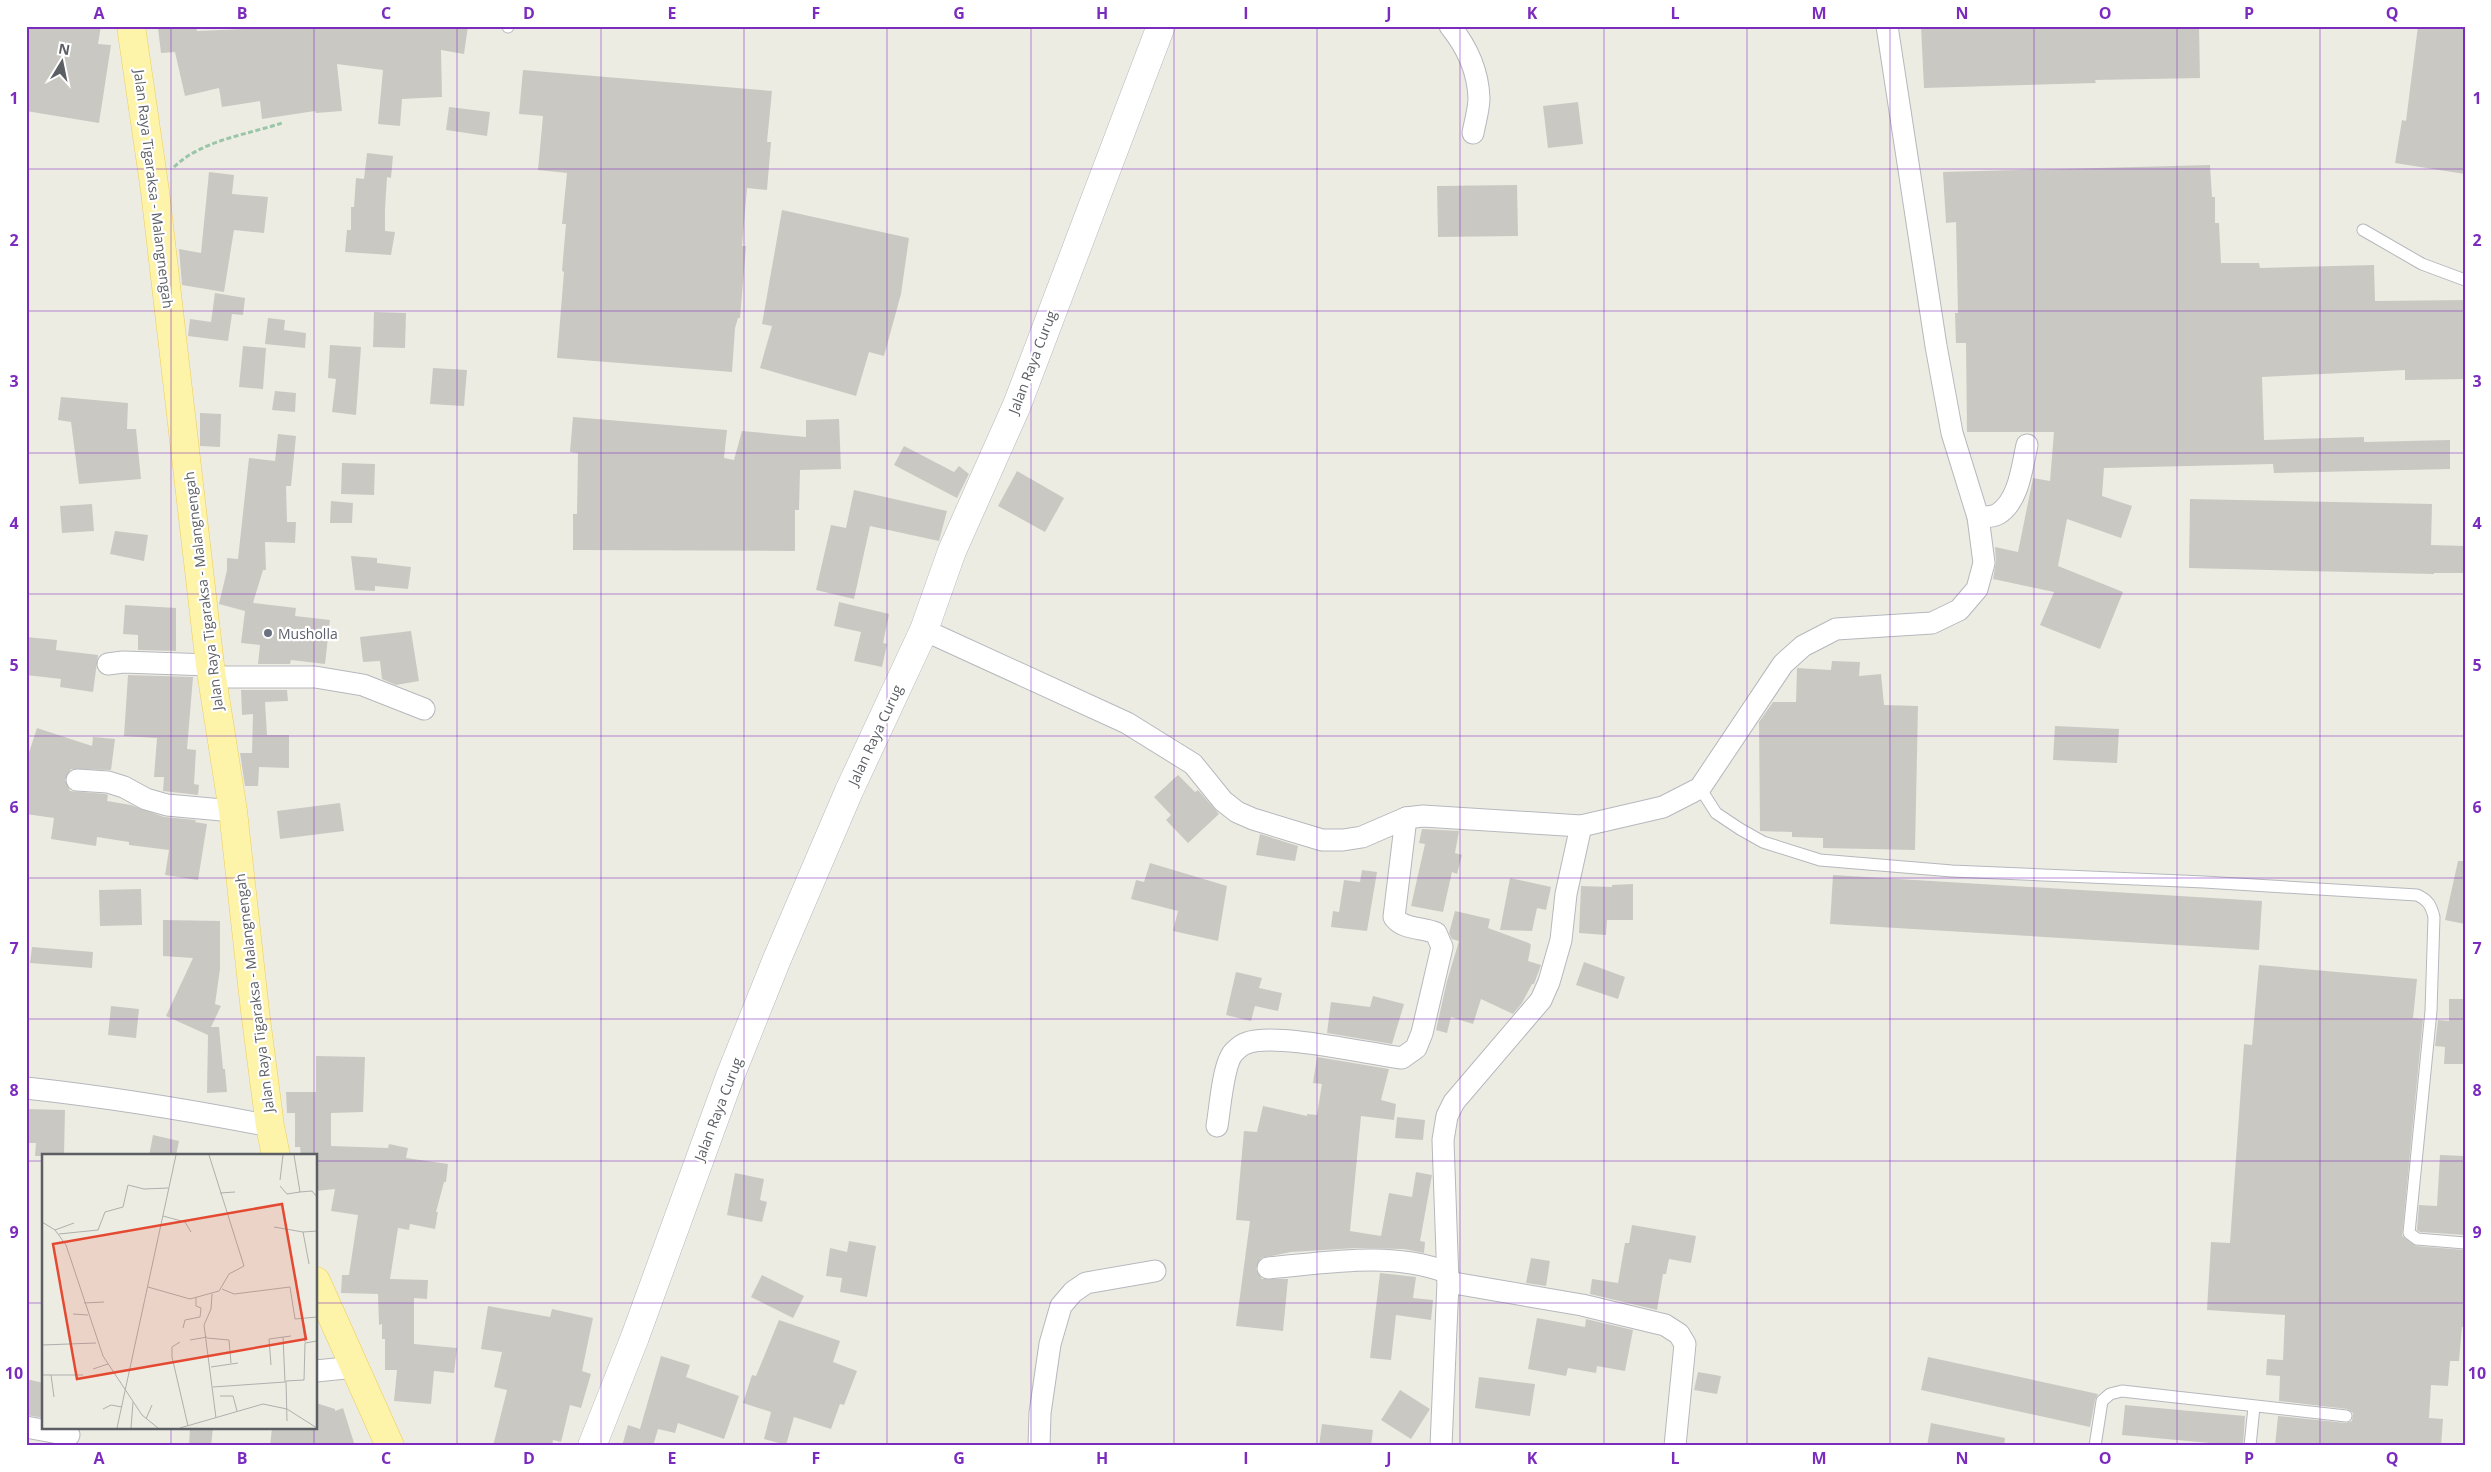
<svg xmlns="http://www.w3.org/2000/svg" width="2491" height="1472" viewBox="0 0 2491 1472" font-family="'Open Sans',sans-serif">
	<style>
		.building { fill: #cac8c2 }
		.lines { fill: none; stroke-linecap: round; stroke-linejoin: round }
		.service-casing { stroke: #b5b8bd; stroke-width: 13 }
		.minor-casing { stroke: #b5b8bd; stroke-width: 23 }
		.tertiary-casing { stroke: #b5b8bd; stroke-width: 29 }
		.primary-casing { stroke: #edcc5c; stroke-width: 29 }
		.path { stroke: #99c5a8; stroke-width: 3; stroke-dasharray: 5 2.5; stroke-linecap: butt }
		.service { stroke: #fff; stroke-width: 11 }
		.minor { stroke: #fff; stroke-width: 21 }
		.tertiary { stroke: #fff; stroke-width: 28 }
		.primary { stroke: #fdf3a9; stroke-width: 28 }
		.grid { fill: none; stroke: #7b2cbf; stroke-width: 1; stroke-opacity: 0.55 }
		.worship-dot { fill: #6b7280; stroke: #fff; stroke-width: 2 }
		.labels { text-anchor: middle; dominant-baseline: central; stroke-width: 4.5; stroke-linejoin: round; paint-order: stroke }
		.street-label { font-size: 14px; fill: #5b5e63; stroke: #fff }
		.worship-label { font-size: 14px; fill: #5b616d; stroke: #fff; text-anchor: start }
		.inset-road { fill: none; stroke: #afafac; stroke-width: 1 }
		.view { fill: #e44932; fill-opacity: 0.15; stroke: #e44932; stroke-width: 2.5 }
		.inset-edge { fill: none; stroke: #5b5e63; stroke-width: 2.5 }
		.neatline { fill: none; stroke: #7b2cbf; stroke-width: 2 }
		.grid-label { font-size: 16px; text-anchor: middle; font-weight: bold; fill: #7b2cbf }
	</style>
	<rect width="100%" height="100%" fill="#edece3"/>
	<g class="building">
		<path d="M26,26h75l-3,18 13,1 -12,78 -73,-12z"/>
		<path d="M170,26h26l1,5 47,-2 -1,-3h225l-4,28 -23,-4 1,47 -40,2 -2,27 -22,-2 5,-54 -46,-6 5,47 -26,2 -1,-2 -53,8 -2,-18 -38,6 -3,-19 -34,8 -10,-44 -14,1 -3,-25z"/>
		<path d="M1921,26h278l1,52 -105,2 1,3 -172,5z"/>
		<path d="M2418,26h47v148l-70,-11 7,-43 4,1z"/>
		<path d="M523,70l249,21 -5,51h4l-4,48 -20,-2 -5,58h4l-6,72h-2l-3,10 -3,44 -175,-14 7,-86 -2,-1 4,-47h-4l5,-51 -29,-3 5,-54 -24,-2z"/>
		<path d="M1578,102l5,42 -35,4 -5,-42z"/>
		<path d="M449,107l41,5 -3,24 -41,-6z"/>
		<path d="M367,153l26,3 -2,22 -4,-1 -2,32v22l10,1 -4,23 -46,-3 2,-22h4v-23h3l2,-29 8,1z"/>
		<path d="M2210,165l2,32h3v26h4l2,40h38l1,5 114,-3 1,36 90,-1v79l-60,1v-10l-143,7 2,63 100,-3v5l86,-2v29l-176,4 -1,-9 -169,4 -2,28 30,10 -11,32 -54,-19 -9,47 65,26 -23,57 -60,-24 14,-33 -61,-13 3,-17 -1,-15 23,5 15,-74 17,3 4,-49h-87l-1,-89h-10l-1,-30h3l-2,-91 -10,1 -3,-51z"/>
		<path d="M209,172l25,3 -2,19 36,3 -4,36 -30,-3 -10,62 -42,-7 -3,-36 22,4z"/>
		<path d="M1517,185l1,51 -80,1 -1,-51z"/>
		<path d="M782,210l127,28 -8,56 -17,62 -15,-4 -13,44 -96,-28 12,-42 -10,-2z"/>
		<path d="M215,293l30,5 -2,17 -11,-1 -4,27 -40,-5 2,-17 21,3z"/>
		<path d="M374,312l32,1 -1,35 -32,-1z"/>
		<path d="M268,318l17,2 -1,10 22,3 -1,15 -40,-4z"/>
		<path d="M330,345l31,2 -5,68 -24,-3 4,-33 -8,-1z"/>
		<path d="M243,346l23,2 -3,41 -24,-2z"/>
		<path d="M433,368l34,2 -3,36 -34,-2z"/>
		<path d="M275,391l21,2 -1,19 -23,-2z"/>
		<path d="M61,397l67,6 -1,26h9l5,50 -62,5 -8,-62 -13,-2z"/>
		<path d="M200,413l21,1 -1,33 -20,-1z"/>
		<path d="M573,417l154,13 -3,28 10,2 8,-29 64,6v-17l33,-1 2,50 -41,1 -1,40h-4v41l-222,-1v-36h4l1,-61 -8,-1z"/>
		<path d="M278,434l18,2 -5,50h-5l1,36h9l-1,21 -30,-1 1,28h-3l-10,33 43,5 -1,8 35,4 -5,44 -34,-4 -1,4h-32l2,-19 -19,-2 4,-32 -26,-7 8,-34v-12l11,1 11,-101 26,3z"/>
		<path d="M904,446l50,26 5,-6 10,8 -12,24 -63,-33z"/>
		<path d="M342,463l33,1 -1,31 -33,-1z"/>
		<path d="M1017,471l47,27 -19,34 -47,-26z"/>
		<path d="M854,490l93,21 -8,30 -69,-15 -16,73 -38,-9 15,-65 15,3z"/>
		<path d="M2190,499l242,5 -1,41 34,1v27h-31v1l-245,-6z"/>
		<path d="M331,501l22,2 -1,20h-22z"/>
		<path d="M92,504l2,27 -32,2 -2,-27z"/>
		<path d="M115,531l33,4 -4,26 -34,-7z"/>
		<path d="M351,556l26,2v5l34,4 -3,22 -33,-3v5l-20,-1z"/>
		<path d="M839,602l50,12 -6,29 4,1 -5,23 -28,-6 7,-29 -27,-6z"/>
		<path d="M125,605l51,3v43l-38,-1v-15l-15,-1z"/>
		<path d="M411,631l8,50 -23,4 -14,-6 -2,-18 -17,1 -3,-25z"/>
		<path d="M26,637l31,3 -1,10 42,5 -5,37 -33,-5 1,-8 -35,-4z"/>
		<path d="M1832,661l28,1 -1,14 22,-2 3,31 34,1 -3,144 -92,-2v-10l-31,-1v-5l-32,-1 -1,-109 14,-20h23l1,-34 34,2z"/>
		<path d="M128,675l65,2 -6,72 9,1 -2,34 5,1 -1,10 -35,-4 1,-14h-10l3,-39 -33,-2z"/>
		<path d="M241,690h46l1,11 -23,1 2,33h22v33l-30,-1 -1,19h-13l-5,-33h12l1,-39 -11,1z"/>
		<path d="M2055,726l64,3 -2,34 -64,-3z"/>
		<path d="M37,728l55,18 1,-9 22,2 -4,31 -40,-1 -6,11 5,11 36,3 2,1 -1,6 24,4 33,12 32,3 -1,2 12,2 -9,56 -33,-5 4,-25 -40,-5v-3l-32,-5 -1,9 -45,-7 3,-21 -28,-4v-52z"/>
		<path d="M1178,775l17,17 3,-2 21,24 -31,29 -22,-23 5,-5 -17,-18z"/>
		<path d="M340,803l4,28 -64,8 -3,-28z"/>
		<path d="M1422,829l37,2 -4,22 7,2 -5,19 -5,-2 -9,40 -32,-6 14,-62 -6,-1z"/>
		<path d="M1260,834l38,12 -3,15 -39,-6z"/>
		<path d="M2458,861h7v63l-20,-4z"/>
		<path d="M1150,863l77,23 -9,55 -45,-10 5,-20 -47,-12 5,-19 8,2z"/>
		<path d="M1362,870l15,2 -10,59 -36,-4 2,-16 6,1 5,-32 16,2z"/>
		<path d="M1833,875l429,26 -3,49 -429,-26z"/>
		<path d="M1510,878l41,9 -5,23 -9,-2 -5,23 -32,-1z"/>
		<path d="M1633,884v36h-26l-1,15 -27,-2 2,-47 31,1v-2z"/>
		<path d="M141,889l1,36 -42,1 -1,-36z"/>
		<path d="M1455,911l35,8 -2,9 41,15 2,2 -3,16 13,4 -7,19h-2l-10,19 -9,11 -32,-15 -8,25 -22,-7 -4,16 -11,-3 11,-49 12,-40 -7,-2 -3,-6z"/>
		<path d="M163,920l57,1v48l-5,35 6,2 -10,21h8l4,42h2l2,23 -20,1 1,-58 -42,-19 27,-58 -30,-2z"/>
		<path d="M32,947l61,5 -1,16 -62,-5z"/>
		<path d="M1584,962l41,15 -7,22 -42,-14z"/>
		<path d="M2259,965l158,14 -4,39 10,1 -21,217 14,10 49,4v77h-3l-3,34h-9l-2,25 -17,-1 -2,33 14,1 -2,27h-166l3,-30 68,7 6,-2 1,-8 -6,-4 -68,-8 1,-25 -14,-1 1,-16 16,1 2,-45 -78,-5 4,-68 19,1 14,-199 8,1z"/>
		<path d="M1236,972l26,6 -3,10 23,5 -4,18 -23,-5 -4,15 -25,-6z"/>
		<path d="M1373,996l31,8 -12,40 -65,-11 4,-31 39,5z"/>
		<path d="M2449,999h16v65h-21l1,-17 -10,-1 3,-26 11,1z"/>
		<path d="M111,1006l28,3 -3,29 -28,-3z"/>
		<path d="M316,1056l49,1 -2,55 -32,1v33l57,2 1,-4 19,4 -2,10 42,6 -2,18h-2l-8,30h2l-3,17 -25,-5 -1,6 -11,-2 -8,51 38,1 -1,19 -13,-1v46l43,4 -3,25 -20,-2 -3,33 -37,-3 3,-31h-12v-31h-3v-15l-3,1 -1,-31 -37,-1 1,-18h7l9,-60 -27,-4 4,-22 -19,2v-35h-15l-1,-9h-5v-34h-8l-1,-21h30z"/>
		<path d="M1317,1057l72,12 -8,31 15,4 -2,16 -33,-4 -11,115 31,5 8,-43 23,4 4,-25 16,3 -12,66 5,1 -1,11 -20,-4 -47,-1 -66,4 -30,6 -5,11 6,10h26l-5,52 -47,-5 14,-105 -14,-1 8,-89 13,1 6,-26 44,10v-2l10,1 5,-31 -9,-1z"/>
		<path d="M26,1109l39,1 -1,46h-29l1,-13h-10z"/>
		<path d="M1397,1117l28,3 -2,20 -28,-2z"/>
		<path d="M153,1135l26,6 -3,15h-27z"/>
		<path d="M2440,1155l25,1v79l-45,-3 -3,-2 2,-25 18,1z"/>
		<path d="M735,1173l29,6 -4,21 7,2 -5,20 -35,-7z"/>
		<path d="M1632,1225l64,11 -5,27 -22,-4 -3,15h-3l-6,36 -67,-16 2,-15 26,4 7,-40h4z"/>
		<path d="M849,1241l27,5 -9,51 -27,-5 2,-14 -16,-2 4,-28 17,4z"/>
		<path d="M1531,1258l19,3 -4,25 -20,-3z"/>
		<path d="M1380,1273l36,4 -3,21 20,2 -2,20 -35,-5 -5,45 -21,-2z"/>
		<path d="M762,1275l42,21 -11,22 -42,-21z"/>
		<path d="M488,1306l62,11 2,-8 41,9 -11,53 9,3 -10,34 -11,-3 -9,37 -8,-2 -1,6h-59l14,-56 -13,-3 8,-35 -21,-3z"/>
		<path d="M1537,1318l48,9 1,-8 47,11 -8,41 -28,-5 -1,7 -28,-5 -2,8 -38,-7z"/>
		<path d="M779,1320l61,21 -7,21 24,9 -13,34 -4,-1 -9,25 -37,-12 -8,28 -22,-6 7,-27 -28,-9 9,-28 4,1z"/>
		<path d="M661,1356l29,9 -4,12 53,19 -15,43 -46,-16 -3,10 -17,-4 -5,17h-31l6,-21 12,4z"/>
		<path d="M1928,1357l170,37 -3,6 -5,27 -169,-37z"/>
		<path d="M1698,1372l23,4 -4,18 -23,-4z"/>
		<path d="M1479,1377l56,7 -5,32 -55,-8z"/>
		<path d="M26,1379l18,4v35l-18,-3z"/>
		<path d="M1400,1390l30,19 -19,30 -30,-19z"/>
		<path d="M316,1403l19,6v2l8,-3 12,38h-85l2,-18h44z"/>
		<path d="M2125,1405l120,11 -2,30 -121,-11z"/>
		<path d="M1931,1423l74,15 -1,8h-77z"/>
		<path d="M1322,1424l51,6 -2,16h-52z"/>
		<path d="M190,1428h23l-2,18h-22z"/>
	</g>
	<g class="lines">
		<g class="service-casing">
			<g id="service">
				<path d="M508,26v1"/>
				<path d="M2363,230l59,34 43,16"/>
				<path d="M1700,788l16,25 24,16 23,13 57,18 132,11 252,11 213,13c11,5 14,10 17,22l-3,94 -22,222 8,6 48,4"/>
				<path d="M2095,1446l7,-45 8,-7 12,-3 224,25"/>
				<path d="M2250,1446l4,-39"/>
			</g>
		</g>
		<g class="minor-casing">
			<g id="minor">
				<path d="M1450,26c17,21 28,44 29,72 0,11 -4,24 -6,35"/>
				<path d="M1978,517c6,0 15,0 20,-3 21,-13 24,-47 29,-69"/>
				<path d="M924,630l203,93 66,41 30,37 14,11 16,7 69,21h21l19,-3 44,-19 17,-2 158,10 82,-19 37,-19 83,-124 20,-18 33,-17 96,-6 27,-13 18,-21 7,-26 -6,-46 -26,-84 -16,-87 -49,-320"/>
				<path d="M108,664l15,-2 87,3"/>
				<path d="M211,677h104l48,8 61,24"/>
				<path d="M77,780l31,2 16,5 22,12 21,6 66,6"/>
				<path d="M26,1088c82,9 163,22 244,38"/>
				<path d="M1217,1126c3,-17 6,-63 17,-74 3,-3 9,-8 13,-9 27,-11 122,11 155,15l14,-10 6,-15 20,-86 -6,-14c-13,-6 -33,-3 -42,-16l12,-99"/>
				<path d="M1268,1268c59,-5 122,-17 178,4"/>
				<path d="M1448,1282l134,23 83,20 14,9 6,10 -10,102"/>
				<path d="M316,1371l39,-4"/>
				<path d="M26,1427l43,8"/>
				<path d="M1039,1446l1,-33 10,-69 11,-38 12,-14 13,-9 69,-12"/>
				<path d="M1441,1446l7,-164 -5,-142 4,-24 7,-14 87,-102 8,-18 12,-42 5,-46 15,-68"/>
			</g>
		</g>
		<g class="tertiary-casing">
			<path id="tertiary" d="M592,1446l43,-109 94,-258 48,-120 72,-168 75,-161 28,-79 65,-146 144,-379"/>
		</g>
		<g class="primary-casing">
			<g id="primary">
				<path d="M131,26l24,165 55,474 23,146 22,200 15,115 6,30"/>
				<path d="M316,1281l74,165"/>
			</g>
		</g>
		<path class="path" d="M174,167c28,-27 72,-32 108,-44"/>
		<use href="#service" class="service"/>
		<use href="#minor" class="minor"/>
		<use href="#tertiary" class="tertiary"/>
		<use href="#primary" class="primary"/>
	</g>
	<path class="grid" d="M171,26v1130M314,26v1130M457,26v1420M601,26v1420M744,26v1420M887,26v1420M1031,26v1420M1174,26v1420M1317,26v1420M1460,26v1420M1604,26v1420M1747,26v1420M1890,26v1420M2034,26v1420M2177,26v1420M2320,26v1420M26,169h2439M26,311h2439M26,453h2439M26,594h2439M26,736h2439M26,878h2439M26,1019h2439M26,1161h18M316,1161h2149M26,1303h18M316,1303h2149M171,1428v18M314,1428v18"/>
	<circle class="worship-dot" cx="268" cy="633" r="5"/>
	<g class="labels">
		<g class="street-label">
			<text transform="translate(154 189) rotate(83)">Jalan Raya Tigaraksa - Malangnengah</text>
			<text transform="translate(1032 362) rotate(-69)">Jalan Raya Curug</text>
			<text transform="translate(203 591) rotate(-97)">Jalan Raya Tigaraksa - Malangnengah</text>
			<text transform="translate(875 735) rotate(-65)">Jalan Raya Curug</text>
			<text transform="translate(254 993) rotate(-97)">Jalan Raya Tigaraksa - Malangnengah</text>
			<text transform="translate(718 1109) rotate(-69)">Jalan Raya Curug</text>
		</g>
		<g class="worship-label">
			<text x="278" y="633">Musholla</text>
		</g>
	</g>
	<g transform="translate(42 1154)">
		<rect width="275" height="275" fill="#edece3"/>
		<path class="inset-road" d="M252,1l6,37 12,-1 5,6M238,26l3,-25M238,32l7,8 13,-2M178,39l15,-1M121,62l22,6 6,10M0,68l13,8 11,15 37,111 39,59 16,13M232,73l29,5 14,-1M13,76l19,-7M261,78l6,32M17,80l39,-4 7,-18 18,-5 5,-22 16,4 24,-1M106,133l42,12 29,-8 10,-17 15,-8 -35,-111M180,135l12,5 56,-7 5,32 22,-2M170,140l-1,15 -7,16 12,93M42,149l20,-1M31,160l15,1M261,171l2,17M141,174l2,-8 15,-3 1,-9 -5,-2v-9M241,183l2,45M165,184l22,2 2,23M148,186l17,-3M138,188l-8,5v10l16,69M0,191l54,-2M229,211l-2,-26 22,-3M169,213l27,-4M51,215l15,-5M0,221h41M9,221l3,22M171,233l72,-5M178,242h13l4,15M61,255l8,-4 11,2M104,265l6,-14M245,267l-1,-40 18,-1 1,-37 12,-2M75,274l59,-273M89,274l2,-26M138,274l83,-24 24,5 30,19"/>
		<path class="view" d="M240,50l24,135 -229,40 -24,-135z"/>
		<rect width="275" height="275" class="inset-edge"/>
	</g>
	<rect width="2491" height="1472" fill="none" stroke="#ffffff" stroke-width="55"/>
	<g transform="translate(62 62) rotate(10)" stroke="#ffffff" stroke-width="4" paint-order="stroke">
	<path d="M0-4L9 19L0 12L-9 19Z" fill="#5b5e63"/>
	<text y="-8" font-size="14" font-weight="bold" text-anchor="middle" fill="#5b5e63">N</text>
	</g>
	<rect x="28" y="28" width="2436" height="1416" class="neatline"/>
	<g class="grid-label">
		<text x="99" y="19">A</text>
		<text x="242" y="19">B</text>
		<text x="386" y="19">C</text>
		<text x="529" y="19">D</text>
		<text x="672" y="19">E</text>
		<text x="816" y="19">F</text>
		<text x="959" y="19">G</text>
		<text x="1102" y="19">H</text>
		<text x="1246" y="19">I</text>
		<text x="1389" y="19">J</text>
		<text x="1532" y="19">K</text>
		<text x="1675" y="19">L</text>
		<text x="1819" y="19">M</text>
		<text x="1962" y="19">N</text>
		<text x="2105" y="19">O</text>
		<text x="2249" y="19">P</text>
		<text x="2392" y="19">Q</text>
		<text x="14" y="104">1</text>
		<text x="2477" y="104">1</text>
		<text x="14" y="246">2</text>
		<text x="2477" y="246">2</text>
		<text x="14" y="387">3</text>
		<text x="2477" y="387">3</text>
		<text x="14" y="529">4</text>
		<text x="2477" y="529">4</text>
		<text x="14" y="671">5</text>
		<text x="2477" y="671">5</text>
		<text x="14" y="813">6</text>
		<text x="2477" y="813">6</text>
		<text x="14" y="954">7</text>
		<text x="2477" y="954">7</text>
		<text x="14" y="1096">8</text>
		<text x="2477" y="1096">8</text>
		<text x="14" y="1238">9</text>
		<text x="2477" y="1238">9</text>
		<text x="14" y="1379">10</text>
		<text x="2477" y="1379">10</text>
		<text x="99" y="1464">A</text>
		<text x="242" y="1464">B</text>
		<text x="386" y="1464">C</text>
		<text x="529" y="1464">D</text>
		<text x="672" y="1464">E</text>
		<text x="816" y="1464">F</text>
		<text x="959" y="1464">G</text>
		<text x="1102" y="1464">H</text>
		<text x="1246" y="1464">I</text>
		<text x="1389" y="1464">J</text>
		<text x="1532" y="1464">K</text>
		<text x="1675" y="1464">L</text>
		<text x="1819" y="1464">M</text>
		<text x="1962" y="1464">N</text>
		<text x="2105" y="1464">O</text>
		<text x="2249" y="1464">P</text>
		<text x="2392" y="1464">Q</text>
	</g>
</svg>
